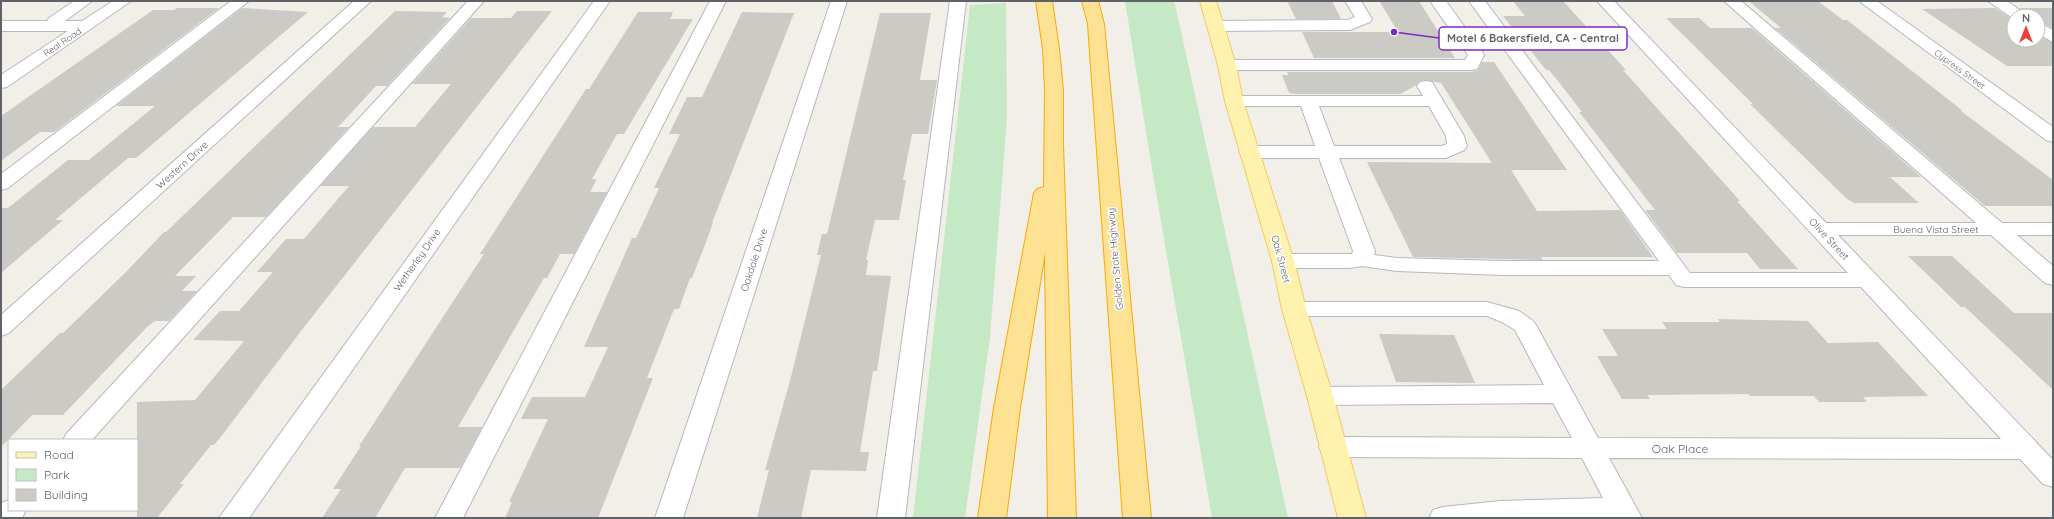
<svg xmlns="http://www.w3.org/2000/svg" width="2054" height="519" viewBox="0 0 2054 519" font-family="Quicksand,sans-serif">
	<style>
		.green { fill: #c5e8c5 }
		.building { fill: #cccac5 }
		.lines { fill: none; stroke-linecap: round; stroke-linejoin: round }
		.minor-casing { stroke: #b5b8bc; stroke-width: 2 }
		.major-casing { stroke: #f2c960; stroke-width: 2 }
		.highway-casing { stroke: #f9ab00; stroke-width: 2 }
		.minor { fill: #fff; fill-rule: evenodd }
		.major { fill: #fff2af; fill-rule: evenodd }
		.highway { fill: #fde293; fill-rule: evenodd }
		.labels { text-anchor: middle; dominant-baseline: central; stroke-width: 3; stroke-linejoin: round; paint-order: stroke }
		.far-street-label { font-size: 9px; fill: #5f6368; stroke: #fff }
		.street-label { font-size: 10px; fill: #5f6368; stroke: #fff }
		.near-street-label { font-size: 12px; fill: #5f6368; stroke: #fff }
		.leader { fill: none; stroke: #7b2cbf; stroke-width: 1.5 }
		.callout-dot { fill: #7b2cbf; stroke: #fff; stroke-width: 1.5 }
		.callout { fill: #fff; stroke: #7b2cbf; stroke-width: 1.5 }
		.callout-label { font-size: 11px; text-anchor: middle; font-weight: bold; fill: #5f6368 }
	</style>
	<rect width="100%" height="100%" fill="#f1efe8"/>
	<g class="green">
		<path d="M1125,1h46l4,3 113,514h-76l-60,-349z"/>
		<path d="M1006,3l1,115 -17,219 -25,181h-52l57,-513z"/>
	</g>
	<g class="building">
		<path d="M1287,1h45l9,18h-45z"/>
		<path d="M1419,1l36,57h-141l-12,-26h96l-18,-30z"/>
		<path d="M1513,1h50l63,69h-3l117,131h-3l61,68h-38l-13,-16h-70l-32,-43h10l-68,-88 -8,-10h3l-24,-31 -9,-11h-3l-43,-54h22z"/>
		<path d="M1750,2h69l24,18h4l116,91h-2l92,69v26h-68l-210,-178h6z"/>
		<path d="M177,8h42l-165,124h-14l-39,29v-45l152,-106h21z"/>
		<path d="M242,8l66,4 -172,146h-8l-73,62h8l-62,53v-65h7l60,-48h21l66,-54h-39z"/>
		<path d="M1995,8l19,12v20h24v-4l15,7v23h-46l-85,-57z"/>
		<path d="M2019,8h34v20l-15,-7v-5h-9z"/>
		<path d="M395,11l52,1 -5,5 8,1 -63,68h-11l-36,39 -3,2h12l-83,90h-33l-58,59h21l-14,15h15l-28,30h-14l-7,5 -85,89h-31l-31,32v-57l59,-57h3l63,-61 38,-40h2z"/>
		<path d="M517,11h35l-251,320 -78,103 -9,11h-3l-31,39h4l-27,34h-20v-116l58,-2 49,-59 -51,-1 27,-29h19l34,-39h-16l29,-33h18l45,-53h-29l53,-59h42l36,-43h-39l59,-66h40z"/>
		<path d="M638,12h35l-3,7h23l-69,115h-7l-25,45h5l-7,13h17l-33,62h-14l-13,24h-3l-86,149h24l-22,41h-55l-30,50h-53l19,-29h-8l28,-43h-2l125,-192h-4l106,-165h3z"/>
		<path d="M742,12l52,1 -82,210h1l-7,19 -14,36h-2l-11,31h-5l-27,69h6l-55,140h-93l7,-16h-3l39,-83h-27l11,-22h53l23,-50h-24l48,-109h4l23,-50h-5l26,-54h-11l18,-37h15z"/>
		<path d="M880,13h51l-11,67h17l-9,54h-16l-9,46h3l-7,40h-24l-9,40h2l-2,15 25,1 -14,95h-4l-13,81h9l-3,19 -55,-1 -10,48h-44l12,-48h-4l26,-93 30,-122h-4l5,-21h5z"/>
		<path d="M1666,18h33l11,10h42l169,149h-31l29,26h-65l-8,-5 -96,-94h3z"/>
		<path d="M1482,62h12l73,108h-56l26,41 83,-1 33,47h-112l2,3 -130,-3 -46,-95 125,1 -51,-80 -15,-3 -6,1 -4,4 -15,9h-105l-7,-1 -7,-18h6l-1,-3h184l7,-2z"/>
		<path d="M1908,256h44l62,57h39v77l-88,-83h-4z"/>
		<path d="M1718,319l90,2 20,22 50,-1 50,54 -65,1 4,5h-48l-5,-6h-64l-2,-2 -101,1 3,4h-28l-25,-43h21l-16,-27h65l-5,-7h58z"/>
		<path d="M1379,334l75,1 21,48 -79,-1z"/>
	</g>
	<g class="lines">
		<g class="minor-casing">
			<g id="minor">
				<path d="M74,1h18l-27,20h17l31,-20h18l-124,86 -6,1v-13l67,-44h-67v-10h46l2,-3z"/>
				<path d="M231,1h18l-241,187 -7,2v-16z"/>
				<path d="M354,1h17l-362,332 -8,3v-21z"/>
				<path d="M468,1h16l-392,439h-29l4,-7z"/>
				<path d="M594,1h16l-361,517h-30z"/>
				<path d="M710,1h16l-263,517h-28z"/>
				<path d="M831,1h16l-164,517h-28z"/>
				<path d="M950,1h16l-61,517h-28z"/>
				<path d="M1345,1h16l11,18 -2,3 -20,8 -134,1 -6,-2 -2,-3 2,-3 6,-2 132,-1 7,-3z"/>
				<path d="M1430,1h16l36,50 2,4 -7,14 -6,1h-244l-6,-1 -3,-4 3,-4 6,-1h238l3,-5z"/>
				<path d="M1469,1h16l205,272h158l-251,-272h17l212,222h150l-252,-222h17l261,222h51v12h-36l36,31v19l-8,-2 -54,-48h-153l215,225v27l-10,-3 -23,-25 -411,-1 33,60h-213l4,-8 10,-3 57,-6 103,-3 -21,-40 -250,-1 -9,-3 -4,-7 4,-7 9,-3 240,1 -19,-35 -233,2 -9,-3 -4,-6 4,-6 9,-3 224,-2 -29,-55 -13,-8 -15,-6h-193l-8,-2 -4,-5 4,-5 8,-2h193l32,9 13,9 4,5 62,113 403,1 -140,-152h-177l-8,-2 -7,-10h-166l-106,-4 -35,-5 -12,2h-67l-8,-2 -3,-5 3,-5 8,-2h69l1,-3 -34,-93h-70l-7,-2 -3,-4 3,-4 7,-2h66l-14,-40h-67l-6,-1 -3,-4 3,-4 6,-1h189l-6,-10 3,-4 6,-1 6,1 32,54 3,10 -3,4 -18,8h-107l36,93 -1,4 23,3 106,3h156zM1319,106h110l17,30 1,8 -5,2h-108z"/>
				<path d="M1859,1h18l176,126v15l-7,-2z"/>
				<path d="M1988,1h19l21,15h-14v3z"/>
				<path d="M2038,22l15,8v12l-15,-8z"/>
				<path d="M9,500v10h17l-4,8h-21v-15z"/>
			</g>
		</g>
		<g class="major-casing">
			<path id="major" d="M1200,1h16l20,64 7,36 51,160 12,48 27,87 33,122h-28l-31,-122 -25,-87 -10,-48 -47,-160 -7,-36z"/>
		</g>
		<g class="highway-casing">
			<g id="highway">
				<path d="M1036,1h16l7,48 4,41v55l13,373h-28l-3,-266 -25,156 -14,110h-28l16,-110 40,-215 3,-4 7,-2 1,-97 -2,-41z"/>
				<path d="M1082,1h16l6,23 47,494h-28l-35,-494z"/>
			</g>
		</g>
		<use href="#minor" class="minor"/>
		<use href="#major" class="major"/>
		<use href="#highway" class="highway"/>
	</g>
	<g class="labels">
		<g class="far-street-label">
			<text transform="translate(62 42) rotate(-34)">Real Road</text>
			<text transform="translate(1960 69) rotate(36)">Cypress Street</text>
		</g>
		<g class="street-label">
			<text transform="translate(182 165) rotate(-42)">Western Drive</text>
			<text x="1936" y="229">Buena Vista Street</text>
			<text transform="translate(1829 239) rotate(47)">Olive Street</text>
			<text transform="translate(1115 259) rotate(-95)">Golden State Highway</text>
			<text transform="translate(1281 259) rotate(75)">Oak Street</text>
			<text transform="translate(417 260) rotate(-55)">Wetherley Drive</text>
			<text transform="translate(754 260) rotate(-72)">Oakdale Drive</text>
		</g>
		<g class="near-street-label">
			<text x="1680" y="448">Oak Place</text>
		</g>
	</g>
	<path class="leader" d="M1394 32L1439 38"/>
	<circle class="callout-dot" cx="1394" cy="32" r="4"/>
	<rect class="callout" x="1439" y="27" width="188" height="23" rx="4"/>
	<g class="callout-label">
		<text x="1533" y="42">Motel 6 Bakersfield, CA - Central</text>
	</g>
	<rect width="2054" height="519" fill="none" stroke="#5f6368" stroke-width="4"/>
	<rect x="8" y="439" width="130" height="72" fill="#ffffff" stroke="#bfc1c3"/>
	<rect x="16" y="452" width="20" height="6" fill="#fff2af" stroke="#bfc1c3"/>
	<text x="44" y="459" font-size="12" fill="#5f6368">Road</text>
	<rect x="16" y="469" width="20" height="12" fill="#c5e8c5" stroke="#bfc1c3"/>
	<text x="44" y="479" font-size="12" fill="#5f6368">Park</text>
	<rect x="16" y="489" width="20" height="12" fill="#cccac5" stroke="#bfc1c3"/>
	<text x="44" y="499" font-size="12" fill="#5f6368">Building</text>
	<g transform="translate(2026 28)"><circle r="19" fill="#ffffff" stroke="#bfc1c3"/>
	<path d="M0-3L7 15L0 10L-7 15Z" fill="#ea4335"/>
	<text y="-6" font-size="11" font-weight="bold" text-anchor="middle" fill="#5f6368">N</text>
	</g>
</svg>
